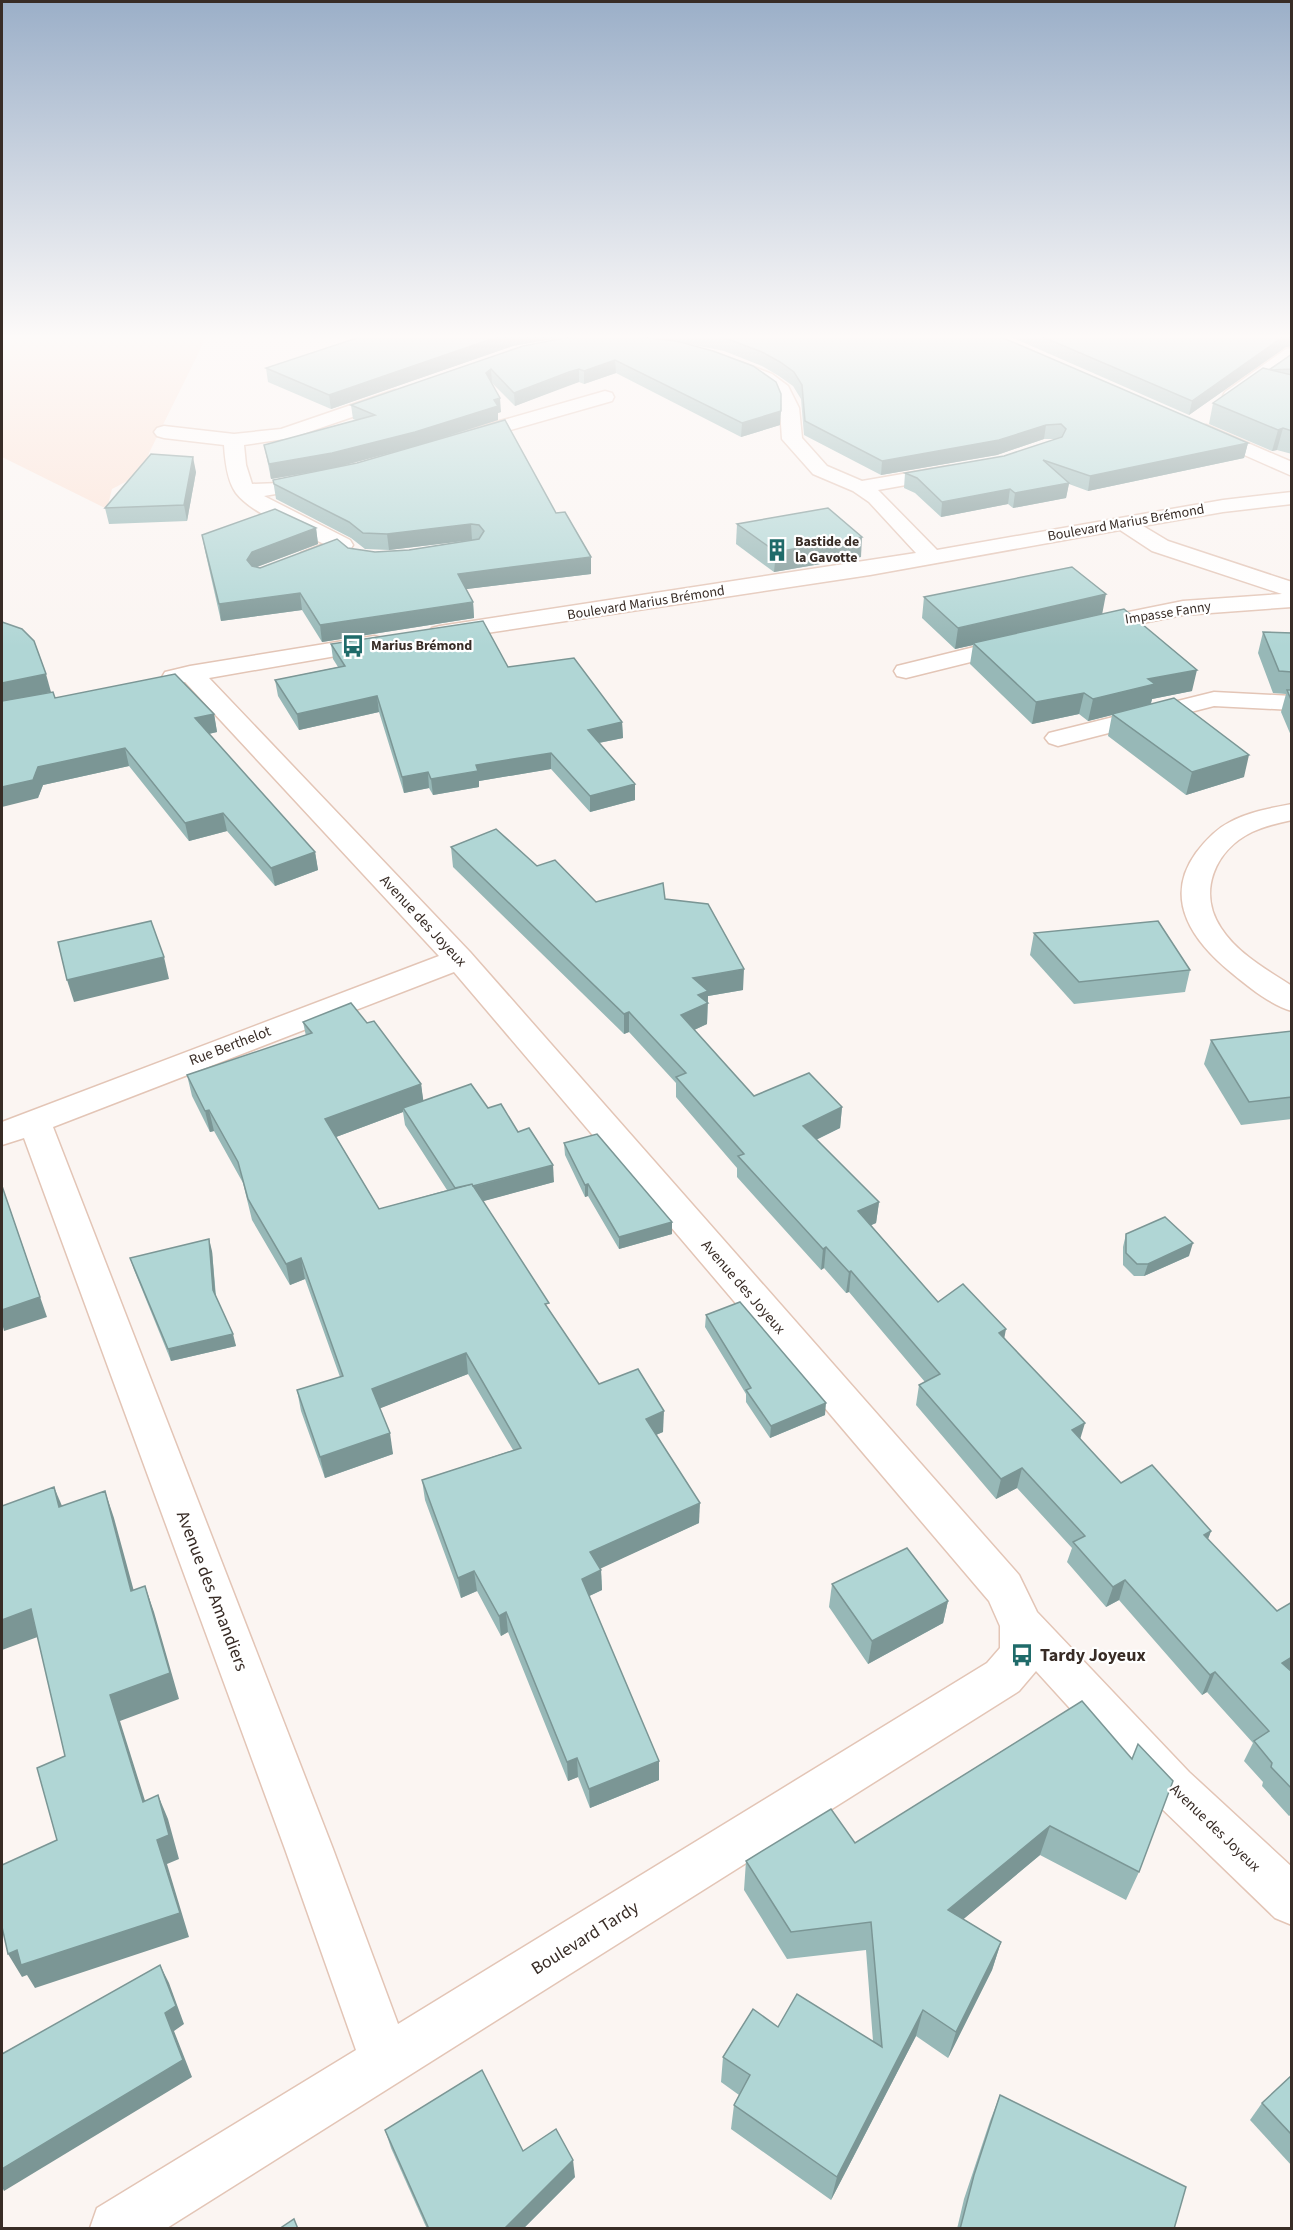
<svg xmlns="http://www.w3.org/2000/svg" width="1293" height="2230" viewBox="0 0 1293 2230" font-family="'Source Sans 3',sans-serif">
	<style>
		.green { fill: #fce2d5 }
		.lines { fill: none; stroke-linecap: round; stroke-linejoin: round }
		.minor-casing { stroke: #e3c5b6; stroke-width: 3 }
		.minor { fill: #fff; fill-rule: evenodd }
		.wall { fill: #97b8b7; fill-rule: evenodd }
		.shaded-wall { fill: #7b9695 }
		.building { fill: #b0d6d5; stroke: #7b9695; stroke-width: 1.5 }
		.labels { text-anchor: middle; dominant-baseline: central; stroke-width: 4.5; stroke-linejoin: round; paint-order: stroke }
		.far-street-label { font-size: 14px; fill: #382c26; stroke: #fff }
		.far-poi-label { font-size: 14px; font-weight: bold; fill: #382c26; stroke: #fff; text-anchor: start }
		.street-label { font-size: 15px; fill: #382c26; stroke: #fff }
		.near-street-label { font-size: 18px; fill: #382c26; stroke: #fff }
		.near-poi-label { font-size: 18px; font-weight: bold; fill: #382c26; stroke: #fff; text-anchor: start }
	</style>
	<rect width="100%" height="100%" fill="#fbf5f2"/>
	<path class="green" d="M2,335h203l-5,15 -51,103c-4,19 -21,28 -37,36l-5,20 -105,-52z"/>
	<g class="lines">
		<g class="minor-casing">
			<g id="minor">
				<path d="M1292,348v14l-53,38h-14l-2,-4 2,-4 61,-43z"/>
				<path d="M738,361l34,13 16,12 11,22 3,30 25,28 35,15 87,-15 7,2 3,4 -3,4 -78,14 59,60 286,-50 69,-8v12l-69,8 -80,14 25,15 124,41v25l-109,8 -91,18 -8,-2 -4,-5 4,-5 99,-20 99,-7 -130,-43 -32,-21 -250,45 -430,65 -8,-2 -4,-5 4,-5 8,-2 476,-73 -47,-51 -16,-11 -40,-17 -31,-35 -2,-31 -6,-15 -15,-11 -27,-12 -3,-4 3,-4z"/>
				<path d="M395,390l7,2 2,4 -2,4 -111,38 -47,7 2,20 6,19 28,-1 37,-8 7,2 3,4 -3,4 -7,2 -53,9 86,44 3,5 -3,5 -33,13 -8,2 -8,-2 -3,-5 3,-5 23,-9c-24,-12 -71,-29 -88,-51 -9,-12 -11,-33 -12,-48l-60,-7 -7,-2 -3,-4 3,-4 7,-2 70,8 47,-5z"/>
				<path d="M605,391l7,2 2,4 -2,4 -147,42 -7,-2 -3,-4 3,-4z"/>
				<path d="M1206,425l86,37v14l-93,-41 -3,-4 3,-4z"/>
				<path d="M374,636l8,2 4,5 -4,5 -173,30 261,274 549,623 18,37 152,160 103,95v58l-17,-7 -118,-114 -121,-133 -17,20 -852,537h-77l7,-20 259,-158 -71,-201 -261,-711 -22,7v-23l437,-166 -254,-274 -11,2 -9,-2 -3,-5 3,-5 25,-6zM454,972l535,629 11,25v22l-13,15 -589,361 -65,-175 -280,-722z"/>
				<path d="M1015,637l8,2 4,5 -4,5 -117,29 -9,-2 -3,-5 3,-5z"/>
				<path d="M1214,692l78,4v14l-78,-4 -156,40 -9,-3 -4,-5 4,-5z"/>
				<path d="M1292,804v16c-14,3 -28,6 -40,12 -37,18 -55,60 -31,96 16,25 46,42 71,58v25c-21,-6 -42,-23 -59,-37 -39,-31 -71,-74 -37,-121 9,-12 20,-24 34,-31 18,-10 41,-14 62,-18z"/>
			</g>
		</g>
		<use href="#minor" class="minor"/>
	</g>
	<g class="wall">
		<path d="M369,334h234l-34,2 -56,10 -182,63 -63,-27 -2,-14z"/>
		<path d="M630,334h364l254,109 -4,15 -156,33 -19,-7 -3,14 -53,10 -5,-4 -67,13 -26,-24 -11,-5 1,-15 99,-17 52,-17h-12l-47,16 -116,20 -77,-40 -3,-36 -8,-13 -14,-10 -17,-10 -38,-15 -41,-8 97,82 -39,12 -125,-64 -32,11 -5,-2 -10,3 -54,21 -23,-23 9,29 -3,1v7l-52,17 110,76 35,61 -125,15 7,13 1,16 -152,24 -20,-32 -81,11 -16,-70 -3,-16 114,-7 2,16 -61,23 3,1 88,-20 27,4 34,-2 63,-10 -83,10 -24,-1 -14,-11 -75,-39 -3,-19 41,-8 -43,7 -4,-20 -3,-14 92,-25 -3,-1 -2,-14 172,-59 148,-6zM392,452l-35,11 -15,3z"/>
		<path d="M1004,334h288v12l-6,1 -97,68z"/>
		<path d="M1292,354v100l-15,-4 -5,1 -63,-27 4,-21 56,-34z"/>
		<path d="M196,472l-9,49 -78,3 -4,-16z"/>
		<path d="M737,524l124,33 -87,15 -38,-28z"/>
		<path d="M924,597l178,17 90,77 -40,8 -1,5 93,73 -58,18 -78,-59 4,-21 -24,6 -9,-7 -47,10 -62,-60 3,-19 -18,4 -33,-31z"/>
		<path d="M1263,632l29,1v105l-11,-26 5,-18 -13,-1 -15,-40z"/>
		<path d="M331,644l177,23 114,55 1,16 -24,5 36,41v16l-45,12 -39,-43 -72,12v6l-46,8 -4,-7 -25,5 -25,-81 -80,18 -21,-34 -3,-16 63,-13 -5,-8z"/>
		<path d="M51,692l4,6 159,16 3,18 -8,2 106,118 3,18 -43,16 -48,-55 -38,10 -60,-75 -86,19 -5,13z"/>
		<path d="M451,847l86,19 59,36 69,-3 78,91 -35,6 -1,28 -13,6 60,66 88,11 -2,21 -24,12 63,62 -3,21 -5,2 67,77 67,36 75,101 41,44 90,48 -3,8 84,133v142l-3,2 -27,-30 1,-4 -19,-21 9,-18 -46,-51 -5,3 -83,-95 -13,7 -39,-45 5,-14 -55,-60 -21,11 -80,-94 3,-20 6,-3 -76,-90 -3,1 -22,-25 -3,2 -84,-93v-9l-61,-71v-14l-47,-51 -5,2 -171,-167z"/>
		<path d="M1034,933l156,37 -5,22 -111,12 -44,-49z"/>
		<path d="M303,1022l64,1 54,61 2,17 65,7 30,24 36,50 -71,19 66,109 50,74 64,48 -7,3 43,88 -99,45 1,2 1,20 -13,6 70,184 -69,28 -12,-31 -10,4 -60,-149 -7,4 -24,-45 -16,7 -36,-98 -3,-20 91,-30 -45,-76 -88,34 13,46 -68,24 -24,-67 -4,-21 43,-13 -35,-98 -15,6 -38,-65 -9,-37 -29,-52 -4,1 -18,-36 -5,-21 119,-39zM403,1112l2,13 42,65 -68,19 -43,-72z"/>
		<path d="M1292,1031v88l-51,6 -37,-61 7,-24z"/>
		<path d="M564,1143l108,79v12l-53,15 -31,-53 -3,1 -20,-42z"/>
		<path d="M1126,1234l63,22 -45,20h-10l-11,-11v-18z"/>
		<path d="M212,1251l4,45 20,50 -65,15 -37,-91 -4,-12z"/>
		<path d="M706,1315l119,100 -55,23 -24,-36v-8l-41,-67z"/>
		<path d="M832,1584l116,17 -5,22 -75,41 -39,-57z"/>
		<path d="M1082,1701l57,171 -13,28 -86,-45 -77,64 38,23 -9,28 -44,88 -32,-22 -85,164 -100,-71 3,-24 5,-10 -18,-13 2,-25 55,-30 95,14 -7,-91 -79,9 -43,-69 2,-29 109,-18z"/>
		<path d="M1292,2075v91l-42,-46 12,-17z"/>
		<path d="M1000,2095l174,134h-217l7,-30 26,-78z"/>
		<path d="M385,2130l138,21 52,26 -52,52h-96l-36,-81z"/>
	</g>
	<g class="shaded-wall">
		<path d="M506,334h63v2l-56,10 -182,63 -2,-14z"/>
		<path d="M1287,334h5v12l-6,1 -97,68 3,-14z"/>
		<path d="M615,360l1,13 -32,11v-13z"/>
		<path d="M491,369l1,14 -5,3 -1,-13z"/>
		<path d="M579,369v13l-64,24 -1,-13z"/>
		<path d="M500,398l1,14 -3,1v7l-82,26 -82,22 -63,11 -2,-15z"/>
		<path d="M781,411l-1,14 -39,12 1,-14z"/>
		<path d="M1046,425l-2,14 -47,16 -116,20 1,-14z"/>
		<path d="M1283,428l-6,22 -5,1 6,-21z"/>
		<path d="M1248,443l-4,15 -156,33 2,-15z"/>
		<path d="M193,457l3,15 -9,49 -3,-16z"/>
		<path d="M1069,483l-3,15 -53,10 2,-15z"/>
		<path d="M1010,489l-2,15 -67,13 1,-15z"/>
		<path d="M471,524l1,16 -83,10 -2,-16z"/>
		<path d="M316,528l2,16 -64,24 -4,8 -3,-16 5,-8z"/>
		<path d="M862,537l-1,20 -87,15 2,-20z"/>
		<path d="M591,557v17l-132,16 -1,-16z"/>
		<path d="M300,593l2,17 -81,11 -2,-17z"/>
		<path d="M1106,594l-4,21 -129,28v2l-18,4 3,-21z"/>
		<path d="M473,602l1,16 -152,24 -2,-17z"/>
		<path d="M1197,670l-5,21 -40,8 -2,7 -38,8v1l-24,6 5,-22 55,-20z"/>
		<path d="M46,674l5,18 -49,11v-20z"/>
		<path d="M1084,693l-5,21 -47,10 4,-22z"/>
		<path d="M377,696l2,16 -80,18 -2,-16z"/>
		<path d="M214,714l3,18 -18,4 -4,-18z"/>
		<path d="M622,722l1,16 -35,7v-15z"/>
		<path d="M125,748l4,18 -86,19 -5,13 -36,9v-20l36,-20z"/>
		<path d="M551,753v16l-72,12v6l-46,8 -2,-16 45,-14z"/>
		<path d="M1249,755l-5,22 -58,18 6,-23z"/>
		<path d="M428,772l1,16 -25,5 -2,-16z"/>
		<path d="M635,784v16l-45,12v-16z"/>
		<path d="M223,813l4,18 -38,10 -4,-18z"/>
		<path d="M315,852l3,18 -43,16 -4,-18z"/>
		<path d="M164,957l5,22 -95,23 -7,-22z"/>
		<path d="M744,969l-1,21 -35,6 -1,28 -26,12v-21l12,-37z"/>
		<path d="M629,1012v20l-5,2v-20z"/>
		<path d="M421,1084l3,21 -21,3v4l-75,28 -3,-21z"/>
		<path d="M842,1107l-2,21 -39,19 2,-21z"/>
		<path d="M209,1110l5,21 -4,1 -5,-21z"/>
		<path d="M553,1165l1,17 -96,26 -1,-17z"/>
		<path d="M588,1184v12l-3,1v-12z"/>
		<path d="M2,1186l45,131 -43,14 -2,-8z"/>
		<path d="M879,1202l-3,21 -20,9 2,-21z"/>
		<path d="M672,1222v12l-53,15v-12z"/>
		<path d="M209,1239l3,12 4,51 -3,-12z"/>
		<path d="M1193,1243l-4,13 -45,20 4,-12z"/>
		<path d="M826,1247l-2,21 -3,2 2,-21z"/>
		<path d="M301,1258l4,21 -15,6 -4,-21z"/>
		<path d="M851,1271l-2,21 -3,1 3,-21z"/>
		<path d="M1006,1329l-4,21 -3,-17z"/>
		<path d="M233,1334l3,12 -65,15 -3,-12z"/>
		<path d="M466,1353l2,21 -92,36 -4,-21z"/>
		<path d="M826,1403l-1,12 -55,23 1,-12z"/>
		<path d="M664,1411l-1,21 -17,7v-20z"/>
		<path d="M1085,1423l-6,20 -7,-13z"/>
		<path d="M390,1433l3,21 -68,24 -5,-21z"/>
		<path d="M1022,1468l-5,20 -21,11 5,-20z"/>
		<path d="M54,1487l11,26 -6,-6z"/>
		<path d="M105,1491l9,27 27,99 -10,-26z"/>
		<path d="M700,1503l-1,20 -108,50 -1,-21z"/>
		<path d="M1211,1531l-8,21 1,-17z"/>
		<path d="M601,1570l1,20 -19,9 -1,-20z"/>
		<path d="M474,1571l3,20 -16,7 -3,-20z"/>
		<path d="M1125,1580l-6,20 -13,7 7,-20z"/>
		<path d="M145,1586l9,26 25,87 -59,22 33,105 -10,-24 -33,-107z"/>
		<path d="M948,1601l-5,22 -75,41 4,-23z"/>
		<path d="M31,1609l12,26 -41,15v-30z"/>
		<path d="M506,1612l2,20 -7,4 -2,-20z"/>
		<path d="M1292,1657v13l-19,12 9,-19z"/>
		<path d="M1215,1672l-8,20 -5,3 8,-20z"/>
		<path d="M577,1758l1,19 -10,4 -1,-19z"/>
		<path d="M659,1761v19l-69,28 -1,-19z"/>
		<path d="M158,1795l10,24 11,40 -12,5 22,73 -154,51 -8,-13 -5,2 -14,-23 149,-114z"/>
		<path d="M1050,1826l-10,29 -99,83 7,-28z"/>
		<path d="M1001,1942l-9,28 -44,88 8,-26z"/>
		<path d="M160,1965l9,18 15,41 -10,7 18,46 -188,114 -2,-4v-18l163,-156z"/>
		<path d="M923,2010l-7,26 -85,164 6,-23z"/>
		<path d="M573,2160l2,17 -52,52h-19z"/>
	</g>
	<g class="building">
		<path d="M369,334h137l-177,61 -63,-27z"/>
		<path d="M708,334h286l254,109 -158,33 -47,-16 26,23 -54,10 -5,-4 -68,13 -25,-24 -12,-5 99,-17 58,-19 4,-8 -5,-5 -15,1 -47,15 -117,21 -77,-40 -3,-36 -8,-13 -14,-10 -18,-10 -37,-14z"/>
		<path d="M1036,334h251l-95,67z"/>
		<path d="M624,335l52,6 37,10 40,15 23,16 5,12v17l-39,12 -127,-63 -31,11 -5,-2 -10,3 -55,21 -23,-24 -5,4 14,25 -6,2 4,6 -83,26 -83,21 -63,11 -5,-19 111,-30 -24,-10 172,-59 46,-9z"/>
		<path d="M1292,354v15l-23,1z"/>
		<path d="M1263,368l29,7v56l-9,-3 -5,2 -65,-27z"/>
		<path d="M505,420l51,93 9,-1 26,45 -133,17 15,28 -153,23 -20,-32 -81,11 -17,-69 73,-26 41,19 -64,24 -5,8 5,6 8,2 77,-29 11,9 27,4 34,-2 70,-11 5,-8 -5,-6 -8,-1 -84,10 -24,-1 -14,-11 -75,-38 -1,-4 84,-17z"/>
		<path d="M151,454l42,3 -9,48 -79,3z"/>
		<path d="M828,508l34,29 -86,15 -39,-28z"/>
		<path d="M1072,567l34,27 -148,34 -34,-31z"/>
		<path d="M1124,609l73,61 -49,9 7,5 -62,15 -9,-6 -48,9 -63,-59z"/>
		<path d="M483,621l25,46 66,-9 48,64 -34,8 47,54 -45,12 -39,-43 -75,12 2,6 -47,8 -3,-7 -26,5 -25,-81 -80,18 -22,-34 70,-14 -14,-22z"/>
		<path d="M2,622l20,7 12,12 12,33 -44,9z"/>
		<path d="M1263,632l29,1v39l-13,-1z"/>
		<path d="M175,674l39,40 -19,4 120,134 -44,16 -48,-55 -38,10 -60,-75 -87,19 -5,13 -31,7v-86l51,-9 2,6z"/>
		<path d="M1287,690h5v12z"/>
		<path d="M1174,698l75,57 -57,17 -80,-58z"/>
		<path d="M496,829l41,37 18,-6 41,42 67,-19 2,16 43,5 36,65 -51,9 15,13 -10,4 10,8 -27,12 73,81 55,-23 33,34 -39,19 76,76 -21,9 80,91 25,-18 43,45 -7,4 86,90 -13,7 49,53 31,-18 59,66 -7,4 73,76 15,-9v55l-10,6 10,9v117l-21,-22 1,-4 -18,-22 15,-10 -54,-59 -5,3 -85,-95 -12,7 -40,-45 12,-6 -63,-68 -21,11 -82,-94 21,-11 -89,-103 -2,1 -23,-25 -3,2 -85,-93 6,-2 -68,-77 10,-4 -57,-61 -5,2 -173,-167z"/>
		<path d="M151,921l13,36 -97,23 -9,-38z"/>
		<path d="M1158,921l32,49 -111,12 -45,-49z"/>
		<path d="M351,1003l16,20 7,-2 47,63 -96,35 54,90 93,-25 77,119 -4,1 54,80 39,-15 26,42 -18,8 54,84 -110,49 11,18 -19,9 77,182 -70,28 -12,-31 -10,4 -61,-150 -7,4 -25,-45 -16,7 -36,-98 99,-32 -55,-95 -94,36 18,44 -70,24 -23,-67 46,-14 -42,-118 -15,6 -38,-65 -10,-37 -29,-52 -4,1 -18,-36 125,-42 -9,-11z"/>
		<path d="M1292,1031v66l-43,5 -38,-62z"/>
		<path d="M471,1084l17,24 13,-4 17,28 11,-4 24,37 -80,21 -1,-2 -17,4 -52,-80z"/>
		<path d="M597,1134l75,88 -53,15 -31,-53 -3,1 -21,-42z"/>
		<path d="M2,1186l38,111 -38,13z"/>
		<path d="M1165,1217l28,26 -45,21h-11l-11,-11v-19z"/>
		<path d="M209,1239l4,51 20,44 -65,15 -38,-91z"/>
		<path d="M740,1302l86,101 -55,23 -25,-36 5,-2 -45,-73z"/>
		<path d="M54,1487l5,20 46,-16 26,100 14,-5 25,87 -60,22 33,107 15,-7 11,40 -12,5 23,73 -159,52 -4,-15 -9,4 -6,-27v-62l55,-25 -20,-72 28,-12 -34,-147 -29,11v-114z"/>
		<path d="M907,1548l41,53 -76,40 -40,-57z"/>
		<path d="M1082,1701l50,58 6,-15 35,37 -34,91 -89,-46 -102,84 53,32 -45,90 -33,-22 -86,167 -103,-72 16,-30 -27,-18 30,-48 25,18 19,-33 85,53 -11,-125 -80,10 -45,-71 85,-52 24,34z"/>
		<path d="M160,1965l16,41 -11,7 18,47 -181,109v-115z"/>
		<path d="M482,2070l41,81 33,-22 17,31 -69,69h-75l-44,-99z"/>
		<path d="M1292,2075v60l-30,-32z"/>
		<path d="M1000,2095l186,92 -12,42h-214l14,-54z"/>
		<path d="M294,2219l4,10h-19z"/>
	</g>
	<linearGradient id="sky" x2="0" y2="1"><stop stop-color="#9bafc8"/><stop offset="0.52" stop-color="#fdfaf9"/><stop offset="1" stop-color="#fdfaf9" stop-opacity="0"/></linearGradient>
	<rect width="1293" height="647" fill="url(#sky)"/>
	<defs>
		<g id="building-bare" transform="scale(1.8)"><path d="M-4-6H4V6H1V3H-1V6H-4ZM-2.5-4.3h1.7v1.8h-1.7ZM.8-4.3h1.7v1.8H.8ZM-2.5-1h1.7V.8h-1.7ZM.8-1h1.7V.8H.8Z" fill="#1f6b6a" stroke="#fff" stroke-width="2.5" paint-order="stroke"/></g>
		<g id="bus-bare" transform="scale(1.8)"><path d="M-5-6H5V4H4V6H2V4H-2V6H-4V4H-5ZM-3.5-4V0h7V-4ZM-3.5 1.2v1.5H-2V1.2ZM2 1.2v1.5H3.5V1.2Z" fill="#1f6b6a" stroke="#fff" stroke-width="2.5" paint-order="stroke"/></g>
	</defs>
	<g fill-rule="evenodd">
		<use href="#building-bare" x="777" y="550"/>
		<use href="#bus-bare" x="353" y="646"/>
		<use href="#bus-bare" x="1022" y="1655"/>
	</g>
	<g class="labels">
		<g class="far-street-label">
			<text transform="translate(1126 523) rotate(-10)">Boulevard Marius Brémond</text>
			<text transform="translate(646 603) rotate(-9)">Boulevard Marius Brémond</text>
			<text transform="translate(1168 613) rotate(-9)">Impasse Fanny</text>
		</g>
		<g class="far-poi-label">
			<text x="795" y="542">Bastide de<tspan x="795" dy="16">la Gavotte</tspan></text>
			<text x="371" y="646">Marius Brémond</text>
		</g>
		<g class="street-label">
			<text transform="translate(423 921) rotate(47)">Avenue des Joyeux</text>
			<text transform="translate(230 1046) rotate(-21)">Rue Berthelot</text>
			<text transform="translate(743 1287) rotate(49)">Avenue des Joyeux</text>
			<text transform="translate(1215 1828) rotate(44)">Avenue des Joyeux</text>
		</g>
		<g class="near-street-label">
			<text transform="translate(212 1591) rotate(69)">Avenue des Amandiers</text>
			<text transform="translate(585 1938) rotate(-32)">Boulevard Tardy</text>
		</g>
		<g class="near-poi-label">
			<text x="1040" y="1655">Tardy Joyeux</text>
		</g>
	</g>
	<rect width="1293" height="2230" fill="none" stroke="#382c26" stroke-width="6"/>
</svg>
